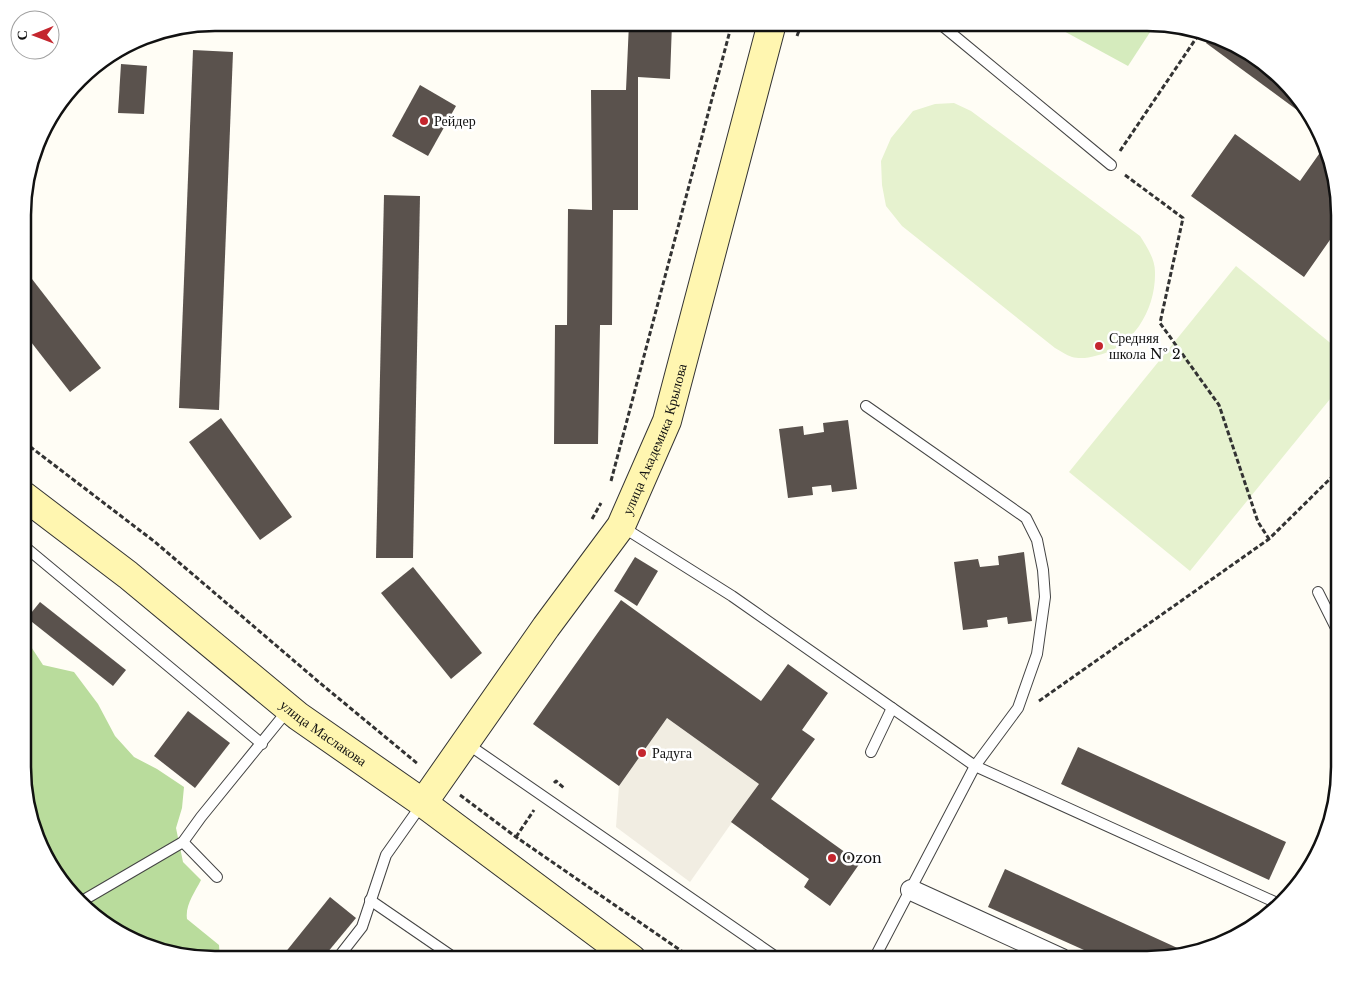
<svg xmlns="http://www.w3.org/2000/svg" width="1362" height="982" viewBox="0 0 1362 982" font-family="'Libre Baskerville',serif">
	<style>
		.green { fill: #d5ebbd }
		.forest { fill: #b9dc9c }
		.pitch { fill: #e6f2cf }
		.plaza { fill: #f1ede2 }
		.building { fill: #5a524d }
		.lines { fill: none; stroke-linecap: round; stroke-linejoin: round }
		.lane-casing { stroke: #444; stroke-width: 12 }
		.street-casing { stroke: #444; stroke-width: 22 }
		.secondary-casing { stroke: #333; stroke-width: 30 }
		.path { stroke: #333; stroke-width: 3; stroke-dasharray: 5 2.5; stroke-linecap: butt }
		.lane { stroke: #fff; stroke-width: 10 }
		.street { stroke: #fff; stroke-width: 20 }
		.secondary { stroke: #fff6b0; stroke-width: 28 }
		.poi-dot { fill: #c4262e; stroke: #fff; stroke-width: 2 }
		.labels { text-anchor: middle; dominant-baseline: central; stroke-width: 5; stroke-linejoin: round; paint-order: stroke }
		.poi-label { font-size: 14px; fill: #111; stroke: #fff; text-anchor: start }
		.street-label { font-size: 14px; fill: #111; stroke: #fff }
		.rim { fill: none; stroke: #111; stroke-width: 2.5 }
	</style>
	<rect width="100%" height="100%" fill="#fffdf5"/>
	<path class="green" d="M1049,23h107l-28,43z"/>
	<path class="forest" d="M24,636l19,29 31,7 24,32 17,32 19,21 23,12 27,18 -2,21 -6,20 7,34 18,18c-6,12 -16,25 -14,39l32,26 1,14h-17l-50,-10 -55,-29 -50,-57 -24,-71z"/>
	<g class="pitch">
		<path d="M954,103l17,8 169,125c7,11 15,23 15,36 1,37 -22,77 -60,84 -6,2 -16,3 -23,1 -6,-2 -11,-6 -17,-9l-153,-122 -16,-20 -4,-21 -1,-24 10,-23 22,-27 22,-7z"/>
		<path d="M1236,266l103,84v38l-149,183 -121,-99z"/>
	</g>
	<path class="plaza" d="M667,718l92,66 -69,98 -74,-55 3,-41z"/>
	<g class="building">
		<path d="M629,23h43l-2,56 -32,-2v133h-25l-1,115h-12l-2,119h-44l1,-119h12l1,-116 24,1 -1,-120h35z"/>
		<path d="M1212,35l52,27 48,59 -106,-78z"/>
		<path d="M193,50l40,2 -14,358 -40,-2z"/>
		<path d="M121,64l26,2 -3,48 -26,-1z"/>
		<path d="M420,85l36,21 -28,50 -36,-20z"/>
		<path d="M1235,134l65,47 24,-34 15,56v24l-35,50 -113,-81z"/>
		<path d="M28,178l-2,73h-2v-61z"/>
		<path d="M384,195l36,1 -7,362h-37z"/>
		<path d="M32,279l69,89 -31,24 -46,-59v-48z"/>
		<path d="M221,418l71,99 -32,23 -71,-98z"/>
		<path d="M848,420l9,69 -25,3 -1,-7 -19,2 1,8 -25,3 -9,-69 24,-3 1,9 20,-3 -1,-9z"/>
		<path d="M1024,552l8,69 -24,3 -1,-7 -20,3 1,7 -25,3 -9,-68 24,-3 2,8 19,-2 -1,-9z"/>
		<path d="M635,557l23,14 -21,35 -23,-15z"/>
		<path d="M413,567l69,86 -31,26 -70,-86z"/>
		<path d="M621,600l140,101 27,-37 40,29 -26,37 13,9 -44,60 89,64 -30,43 -26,-19 5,-8 -78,-57 28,-38 -92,-66 -48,68 -86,-62z"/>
		<path d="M40,602l86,68 -13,16 -86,-68z"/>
		<path d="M188,711l42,32 -35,45 -41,-32z"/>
		<path d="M1078,747l208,95 -17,38 -208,-96z"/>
		<path d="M1005,869l179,82 -37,8h-43l-116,-52z"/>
		<path d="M330,897l26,21 -34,41h-42z"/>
	</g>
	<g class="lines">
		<g class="lane-casing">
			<g id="lane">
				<path d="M939,23l172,142"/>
				<path d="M866,406l160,112 11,22 6,30 2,27 -8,57 -19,54 -43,58 -101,193"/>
				<path d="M621,526l111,70 243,170 302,137"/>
				<path d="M24,546l238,198"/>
				<path d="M1318,592l21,42"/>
				<path d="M466,743l313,216"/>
				<path d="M871,752l21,-44"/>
				<path d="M183,842l34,35"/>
				<path d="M370,900l86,59"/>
				<path d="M82,901l101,-59 18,-25 87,-107"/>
				<path d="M337,959l25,-32 24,-72 36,-51"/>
			</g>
		</g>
		<g class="street-casing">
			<path id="street" d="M911,890l151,69"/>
		</g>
		<g class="secondary-casing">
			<g id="secondary">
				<path id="s1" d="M24,496l104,79 170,141 125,87 209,156"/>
				<path id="s2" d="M423,803l123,-176 75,-101 46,-105 105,-398"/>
			</g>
		</g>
		<g class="path">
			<path d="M797,36l5,-13"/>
			<path d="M1120,151l81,-120"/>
			<path d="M1125,175l58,43 -23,105 59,82 39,117 11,17"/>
			<path d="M24,442l131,100 165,141 98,81"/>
			<path d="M611,481l121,-458"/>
			<path d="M592,519l9,-16"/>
			<path d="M1039,701l230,-162 70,-69"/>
			<path d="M554,783l2,-2 8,7"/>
			<path d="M460,795l56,42 177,122"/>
			<path d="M516,837l18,-27"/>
		</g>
		<use href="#lane" class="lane"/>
		<use href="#street" class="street"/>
		<use href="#secondary" class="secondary"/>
	</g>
	<g class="poi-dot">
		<circle cx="424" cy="121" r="5"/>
		<circle cx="1099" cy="346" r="5"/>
		<circle cx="642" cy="753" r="5"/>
		<circle cx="832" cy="858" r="5"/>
	</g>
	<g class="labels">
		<g class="poi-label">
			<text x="434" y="121">Рейдер</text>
			<text x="1109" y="338">Средняя<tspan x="1109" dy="16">школа № 2</tspan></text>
			<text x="652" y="753">Радуга</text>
			<text x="842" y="858">Ozon</text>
		</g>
		<g class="street-label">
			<text stroke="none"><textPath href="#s2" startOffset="434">улица Академика Крылова</textPath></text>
			<text stroke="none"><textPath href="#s1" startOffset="382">улица Маслакова</textPath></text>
		</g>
	</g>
	<path d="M0 0H1362V982H0ZM215 31H1147A184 184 0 0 1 1331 215V767A184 184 0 0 1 1147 951H215A184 184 0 0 1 31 767V215A184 184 0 0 1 215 31Z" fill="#fff" fill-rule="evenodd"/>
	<path class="rim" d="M215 31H1147A184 184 0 0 1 1331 215V767A184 184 0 0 1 1147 951H215A184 184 0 0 1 31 767V215A184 184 0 0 1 215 31Z"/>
	<g transform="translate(35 35) rotate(269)"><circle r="24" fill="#ffffff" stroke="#a0a0a0"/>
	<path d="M0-4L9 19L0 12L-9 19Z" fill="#c4262e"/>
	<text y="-8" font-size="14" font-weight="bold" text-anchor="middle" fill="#111111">С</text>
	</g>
</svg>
